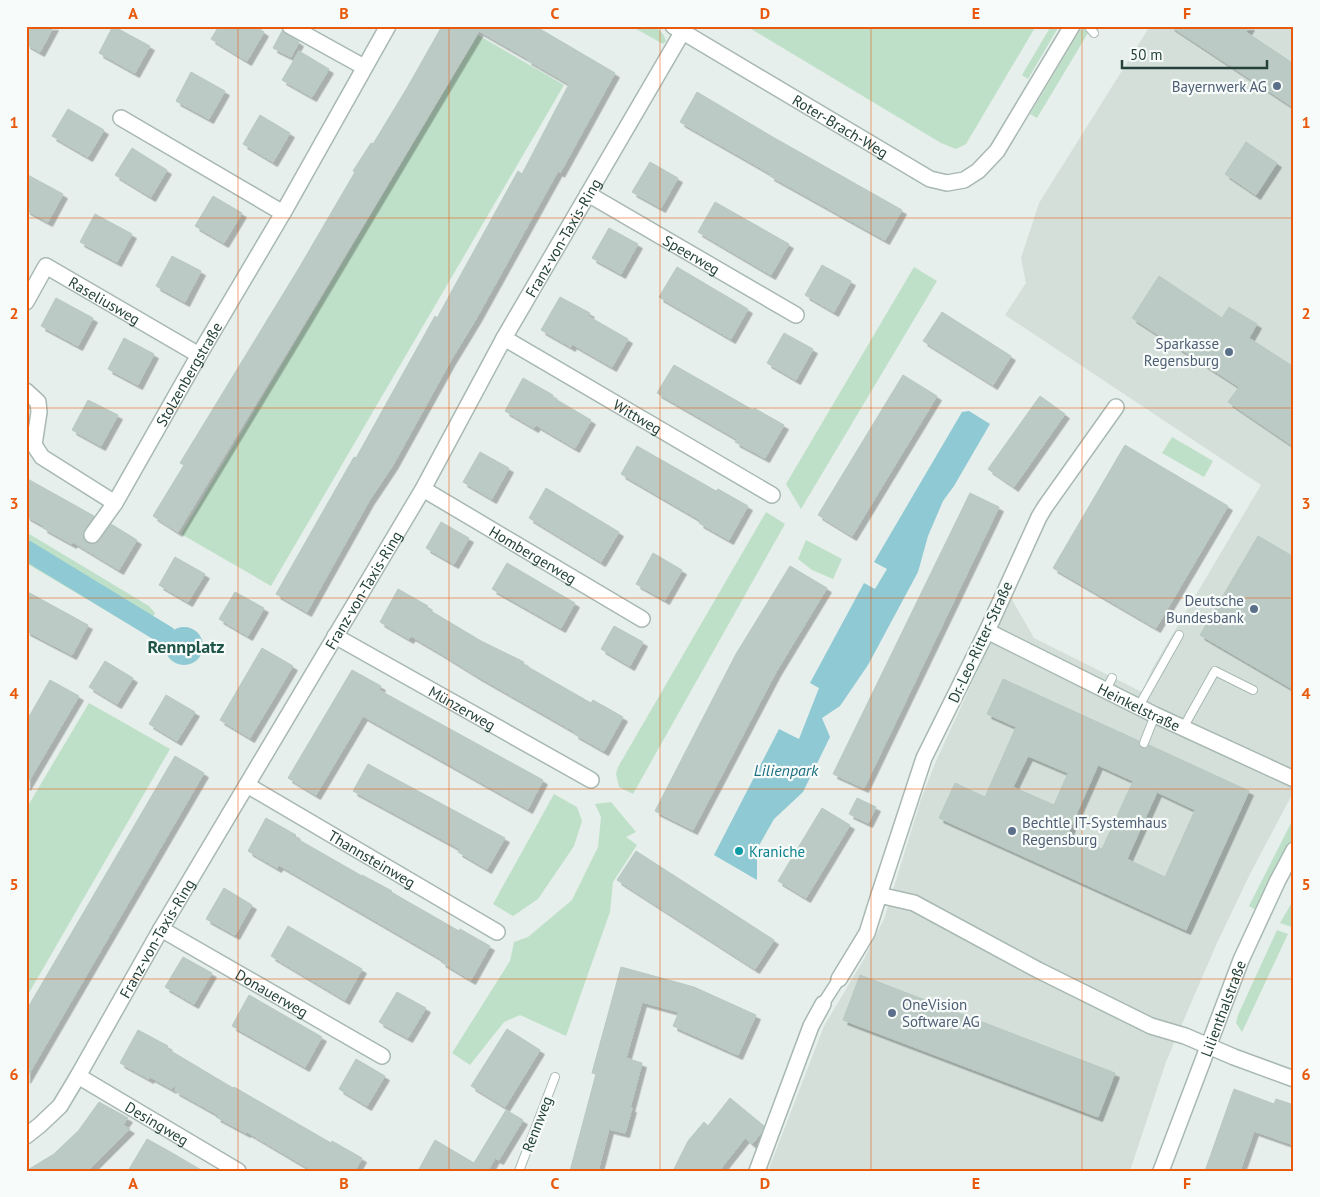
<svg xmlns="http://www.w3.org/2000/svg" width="1320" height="1197" viewBox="0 0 1320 1197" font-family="'PT Sans',sans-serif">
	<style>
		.built { fill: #d4dfda }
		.green { fill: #bfe0c8 }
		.water { fill: #8ec9d4 }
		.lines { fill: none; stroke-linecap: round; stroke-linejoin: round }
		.canal { stroke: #8ec9d4; stroke-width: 20 }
		.building { fill: #bbcac4; stroke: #b8c9c2; fill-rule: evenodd; filter: url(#shadow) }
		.service-casing { stroke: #a8b8b2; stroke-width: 10 }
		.pedestrian-casing { stroke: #a8b8b2; stroke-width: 14 }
		.minor-casing { stroke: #a8b8b2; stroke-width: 18 }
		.tertiary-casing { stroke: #a8b8b2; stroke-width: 18 }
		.service { stroke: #fff; stroke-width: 8 }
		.pedestrian { stroke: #fff; stroke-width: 11 }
		.minor { stroke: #fff; stroke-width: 15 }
		.tertiary { stroke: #fff; stroke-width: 15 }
		.grid { fill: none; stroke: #e8590c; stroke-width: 1; stroke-opacity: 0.55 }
		.service-dot { fill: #5c6f8a; stroke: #f7fbf9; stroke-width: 2 }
		.culture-dot { fill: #0f9aa8; stroke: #f7fbf9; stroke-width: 2 }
		.labels { text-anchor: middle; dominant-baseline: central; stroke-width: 4.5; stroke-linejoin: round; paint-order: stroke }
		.service-label { font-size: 15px; fill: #4e5e75; stroke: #f7fbf9; text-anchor: end }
		.street-label { font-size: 15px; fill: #24423a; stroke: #f7fbf9 }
		.culture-label { font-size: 15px; fill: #0d838f; stroke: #f7fbf9; text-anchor: start }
		.water-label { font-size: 16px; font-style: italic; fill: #1c6f80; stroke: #f7fbf9 }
		.quarter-label { font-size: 18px; font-weight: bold; fill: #1f5548; stroke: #f7fbf9 }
		.neatline { fill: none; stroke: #e8590c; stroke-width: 2 }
		.grid-label { font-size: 16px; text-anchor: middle; font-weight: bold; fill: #e8590c }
	</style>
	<defs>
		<filter id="shadow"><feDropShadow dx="4.5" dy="4.5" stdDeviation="0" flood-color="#0004"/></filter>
	</defs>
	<rect width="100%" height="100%" fill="#e6efeb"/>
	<path class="built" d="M1150,26h144v765l-45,85 -32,67 -26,60 -25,59 -36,109h-362l56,-145 40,-67 20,-40 37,-120 15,-38 75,-163 23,40 108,54 10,-23 109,-184 -256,-170 21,-32 -5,-25 18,-55z"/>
	<g class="green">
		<path d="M631,26c14,0 31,-2 35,15l-3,3z"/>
		<path d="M746,26h290l-70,118 -10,5 -15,-6z"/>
		<path d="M1051,26h8l-31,53 -6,-4z"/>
		<path d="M1082,27l6,6 -51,85 -7,-4z"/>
		<path d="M478,35l86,50 -293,501 -90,-52z"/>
		<path d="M914,267l23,14 -136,228 -15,-25z"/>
		<path d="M1172,437l41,24 -9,16 -42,-24z"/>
		<path d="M766,512l19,12 -152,270 -14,-7 -3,-13 2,-7z"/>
		<path d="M26,532l123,74 6,7 -8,16 -3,2 -7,-2 -111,-66z"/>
		<path d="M806,540l36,19 -9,20 -21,-9 -14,-11z"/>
		<path d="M89,703l81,46 -144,249v-189z"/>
		<path d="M554,794l23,13 5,14 -8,25 -36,53 -25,17 -20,-12z"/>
		<path d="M611,802l25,30 -10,5 11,8 -24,37 -3,30 -44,124 -46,-21 -16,7 -34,43 -18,-12 58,-92 4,-19 14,-5 44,-37 26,-53 3,-30 -6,-13z"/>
		<path d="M1294,817v20l-38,73 -7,-4z"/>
		<path d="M1294,899v24l-2,4 -12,-4z"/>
		<path d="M1277,930l11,4 -46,98 -6,-9 2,-8z"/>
	</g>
	<g class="water">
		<path d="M969,411l21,13 -36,62 -11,15 -15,35 -10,36 -50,93 -28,41 -18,12 8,19 -27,55 -29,27 -17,30v31l-43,-25 65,-126 20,10 20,-51 -9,-5 54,-100 11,6 12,-20 -13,-7 88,-150z"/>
		<circle cx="184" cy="646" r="19"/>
	</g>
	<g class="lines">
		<path class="canal" d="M26,550l141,86"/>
	</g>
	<g class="building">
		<path d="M26,26h28l-14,26 -14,-8z"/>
		<path d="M113,26l37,20 -15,27 -36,-20z"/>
		<path d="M219,26h36l9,6 -17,29 -36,-22z"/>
		<path d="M442,26h93l80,47 -55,100 -2,-2 -82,148 -25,41 -58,105 -24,36 -62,111 -31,-18 78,-137 2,1 79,-142 2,2 81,-147 4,3 47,-90 -42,-24 1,-1 -49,-28 -181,303 -120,198 -25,-16 31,-51 -4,-2 119,-195 56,-96 -2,-1 18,-28 2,1 34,-56z"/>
		<path d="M1170,26h80l-4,6 48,32v44z"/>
		<path d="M282,31l17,11 -8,15 -18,-9z"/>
		<path d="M299,51l30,18 -17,28 -30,-17z"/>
		<path d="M191,72l34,19 -16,28 -33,-18z"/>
		<path d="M697,92l74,44 131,74 -17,30 -115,-64 1,-2 -91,-52z"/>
		<path d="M68,109l36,21 -16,27 -36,-21z"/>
		<path d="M260,115l30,18 -17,29 -30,-18z"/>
		<path d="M1246,142l31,21 -21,32 -31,-21z"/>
		<path d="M132,148l35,22 -16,27 -36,-22z"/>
		<path d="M650,162l28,16 -17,30 -29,-16z"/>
		<path d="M26,174l37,20 -15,28 -22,-12z"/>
		<path d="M213,196l29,17 -18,30 -29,-17z"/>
		<path d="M715,202l74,42 -18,31 -73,-43z"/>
		<path d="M95,214l37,20 -15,28 -37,-20z"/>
		<path d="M609,228l29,16 -17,30 -29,-16z"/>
		<path d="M172,256l29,15 -16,31 -29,-16z"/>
		<path d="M822,265l29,16 -17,31 -29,-17z"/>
		<path d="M677,267l71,42 -17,30 -72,-42z"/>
		<path d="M1159,276l63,42 7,-11 28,17 -8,14 45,29v80l-66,-45 11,-15 -107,-69z"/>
		<path d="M560,297l30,16 -2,3 40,23 -16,28 -40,-23 -1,3 -30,-17z"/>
		<path d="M56,298l37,20 -15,28 -37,-20z"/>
		<path d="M942,312l69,44 -18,29 -70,-44z"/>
		<path d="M784,333l29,16 -17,31 -29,-17z"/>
		<path d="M124,338l30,16 -16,31 -30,-16z"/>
		<path d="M674,365l79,45 1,-2 30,17 -19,33 -30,-16 2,-3 -80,-46z"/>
		<path d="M903,375l34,21 -85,140 -34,-21z"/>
		<path d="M523,378l30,17 -1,2 39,23 -16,28 -39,-23 -2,3 -29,-17z"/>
		<path d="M1040,396l25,18 -51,73 -26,-18z"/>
		<path d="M88,400l30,15 -17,31 -29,-16z"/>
		<path d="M1125,445l103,61 -72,122 -103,-60z"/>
		<path d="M637,446l79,45 2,-2 30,17 -19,34 -30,-17 1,-3 -79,-46z"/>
		<path d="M480,452l29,16 -17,31 -29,-17z"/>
		<path d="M26,478l68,38 -11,18 1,5 3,4h9l15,-19 26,16 -18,30 -46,-28 -1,2 -29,-16 1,-2 -18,-10z"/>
		<path d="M546,488l73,44 -18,30 -72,-44z"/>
		<path d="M970,493l29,14 -135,281 -31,-14z"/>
		<path d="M441,522l28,16 -15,26 -28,-16z"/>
		<path d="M1258,536l36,21v133l-94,-55z"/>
		<path d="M653,553l29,17 -17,30 -29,-16z"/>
		<path d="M175,557l30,17 -17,28 -29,-17z"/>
		<path d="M507,563l68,40 -14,25 -69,-39z"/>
		<path d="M790,566l37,22 -51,84 -83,158 -38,-19 81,-157z"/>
		<path d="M398,589l30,17 -2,2 55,33 43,21 -1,2 68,39 2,-3 30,17 -19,34 -30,-17 1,-2 -98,-56 -37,-23 -29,-17 -2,3 -29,-17z"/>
		<path d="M26,591l62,34 -16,30 -46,-24z"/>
		<path d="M235,592l29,16 -16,28 -29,-17z"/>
		<path d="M614,626l29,16 -13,24 -29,-17z"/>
		<path d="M262,648l31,18 -43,72 -30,-18z"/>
		<path d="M105,661l28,17 -16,26 -28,-17z"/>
		<path d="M352,670l29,16 -2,4 164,90 -15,29 -165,-93 -47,79 -28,-17z"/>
		<path d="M1003,679l136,62v3l3,4h3l4,-3 100,46 -63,139 -247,-112 16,-35 30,14 31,-70 -29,-13zM1028,756l40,17 -14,32 -41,-18zM1098,765l35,16 -31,68 -34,-16zM1157,792l38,18 -30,67 -38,-18z"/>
		<path d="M50,680l29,16 -53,90v-64z"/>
		<path d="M166,695l29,17 -18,29 -28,-17z"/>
		<path d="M175,756l29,17 -178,306v-68z"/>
		<path d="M368,764l137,74 -18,31 -29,-17 2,-3 -107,-58z"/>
		<path d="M857,798l19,9 -8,16 -19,-9z"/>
		<path d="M822,808l28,17 -44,73 -28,-17z"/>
		<path d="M266,818l30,17 -2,2 68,39v-1l30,16 -1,1 68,39 1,-2 30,17 -19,34 -30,-18 2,-2 -164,-95 -2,3 -29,-17z"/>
		<path d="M636,851l138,89 -19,29 -138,-89z"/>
		<path d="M224,888l28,17 -17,30 -29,-16z"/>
		<path d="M288,926l74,43 -17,31 -74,-44z"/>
		<path d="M183,957l29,16 -18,31 -29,-17z"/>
		<path d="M621,967l73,20 62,28 -18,40 -65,-29 6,-14 -37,-10 -16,56 16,5 -12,45h2l-7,25 -16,-4 -11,42h-28l26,-97 -4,-1z"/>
		<path d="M860,975l255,98 -17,44 -255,-97z"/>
		<path d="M397,992l29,16 -18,30 -29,-16z"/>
		<path d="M249,995l73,42 -17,30 -73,-41z"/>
		<path d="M507,1029l33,21 -35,57 -34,-21z"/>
		<path d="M138,1030l30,16 -2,2 67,40 1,-1 97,56 1,-2 30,17 -7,13h-42l-66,-39 -1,1 -30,-16 2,-2 -43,-24 2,-7 -5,5 -22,-12 -1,2 -29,-16z"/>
		<path d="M356,1059l29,17 -18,30 -28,-17z"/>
		<path d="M1234,1089l40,15 2,-5 18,6v40l-40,-14 -14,40h-35z"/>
		<path d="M730,1098l34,28 -3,7 -9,11 -7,-6 -26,33h-46l15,-30 16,-19 4,4z"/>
		<path d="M99,1102l29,16 -5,7 7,4 -42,42h-62l28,-17 25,-24z"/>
		<path d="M506,1110l17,10 -24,40 -4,-2 -7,13h-70l17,-31 39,23z"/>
		<path d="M147,1139l20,11 36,21h-75z"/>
	</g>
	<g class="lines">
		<g class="service-casing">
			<g id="service">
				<path d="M1088,26l6,7"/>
				<path d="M1106,690l6,-12"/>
				<path d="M1139,706l40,-71"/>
				<path d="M1183,728l32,-57 38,19"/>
				<path d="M1144,743l11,-28"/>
				<path d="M519,1171l36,-94"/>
			</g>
		</g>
		<g class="pedestrian-casing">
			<path id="pedestrian" d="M823,1004l16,-25"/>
		</g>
		<g class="minor-casing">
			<g id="minor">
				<path d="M290,26l74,41"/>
				<path d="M121,118l162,95"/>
				<path id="s1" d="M588,194l208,121"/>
				<path id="s2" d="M26,302l20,-36 153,89"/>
				<path id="s3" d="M504,338l268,157"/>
				<path d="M26,391l12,11 1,10 -5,33 8,12 73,46"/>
				<path d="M1116,407l-71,100 -6,10 -52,114 -63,127 -45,137 35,8 124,67 113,56 34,10 49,21 60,22"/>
				<path id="s4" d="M423,489l219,130"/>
				<path id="s5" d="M92,535l23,-32 84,-148 84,-142 105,-187"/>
				<path id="s6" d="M987,631l168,84 139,64"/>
				<path id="s7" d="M335,636l256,144"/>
				<path id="s8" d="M247,785l250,147"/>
				<path id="s9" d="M161,929l221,127"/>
				<path d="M839,979l28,-46 12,-38"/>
				<path id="s10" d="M78,1076l160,95"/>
				<path id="s11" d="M26,1136l14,-11 20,-19 18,-30 83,-147 262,-440 81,-151 182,-312"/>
				<path d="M757,1171l54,-145 12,-22"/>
			</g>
		</g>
		<g class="tertiary-casing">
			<g id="tertiary">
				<path id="s12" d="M673,26l257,153 17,4 17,-3 14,-9 19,-20 75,-125"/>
				<path id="s13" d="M1161,1171l80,-211 37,-80 16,-30"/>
			</g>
		</g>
		<use href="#service" class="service"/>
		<use href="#pedestrian" class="pedestrian"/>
		<use href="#minor" class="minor"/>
		<use href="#tertiary" class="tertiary"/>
	</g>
	<path class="grid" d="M238,26v1145M449,26v1145M660,26v1145M871,26v1145M1082,26v1145M26,218h1268M26,408h1268M26,598h1268M26,789h1268M26,979h1268"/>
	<g class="service-dot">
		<circle cx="1277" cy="86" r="5"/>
		<circle cx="1229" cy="352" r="5"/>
		<circle cx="1254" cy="609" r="5"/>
		<circle cx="1012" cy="831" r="5"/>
		<circle cx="892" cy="1013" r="5"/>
	</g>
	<circle class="culture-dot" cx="739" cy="851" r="5"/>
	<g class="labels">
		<g class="service-label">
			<text x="1267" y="86">Bayernwerk AG</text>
			<text x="1219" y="343">Sparkasse<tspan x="1219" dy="17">Regensburg</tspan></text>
			<text x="1244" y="600">Deutsche<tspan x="1244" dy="17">Bundesbank</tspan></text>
			<text x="1022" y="822" text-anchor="start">Bechtle IT-Systemhaus<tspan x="1022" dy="17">Regensburg</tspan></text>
			<text x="902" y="1004" text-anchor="start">OneVision<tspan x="902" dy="17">Software AG</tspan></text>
		</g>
		<g class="street-label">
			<text stroke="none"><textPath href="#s12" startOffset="195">Roter-Brach-Weg</textPath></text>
			<text stroke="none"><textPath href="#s11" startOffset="1049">Franz-von-Taxis-Ring</textPath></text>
			<text stroke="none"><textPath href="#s1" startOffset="120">Speerweg</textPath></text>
			<text stroke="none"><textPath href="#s2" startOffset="109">Raseliusweg</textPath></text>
			<text stroke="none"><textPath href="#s5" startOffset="188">Stolzenbergstraße</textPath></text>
			<text stroke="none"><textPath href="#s3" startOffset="155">Wittweg</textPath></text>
			<text stroke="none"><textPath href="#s4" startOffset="128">Hombergerweg</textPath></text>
			<text stroke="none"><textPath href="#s11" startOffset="644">Franz-von-Taxis-Ring</textPath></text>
			<text transform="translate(980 642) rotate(-65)">Dr.-Leo-Ritter-Straße</text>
			<text stroke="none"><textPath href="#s6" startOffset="170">Heinkelstraße</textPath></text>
			<text stroke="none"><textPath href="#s7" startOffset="146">Münzerweg</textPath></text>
			<text stroke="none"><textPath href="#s8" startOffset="145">Thannsteinweg</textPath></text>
			<text stroke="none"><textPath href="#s11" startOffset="239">Franz-von-Taxis-Ring</textPath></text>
			<text stroke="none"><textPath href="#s9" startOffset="128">Donauerweg</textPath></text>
			<text stroke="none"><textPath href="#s13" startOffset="174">Lilienthalstraße</textPath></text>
			<text stroke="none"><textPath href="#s10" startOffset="92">Desingweg</textPath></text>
			<text transform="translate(537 1124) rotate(-69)">Rennweg</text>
		</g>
		<g class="culture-label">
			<text x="749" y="851">Kraniche</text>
		</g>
		<g class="water-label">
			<text x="786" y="770">Lilienpark</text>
		</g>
		<g class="quarter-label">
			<text x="186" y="646">Rennplatz</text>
		</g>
	</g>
	<rect width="1320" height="1197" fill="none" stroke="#f7fbf9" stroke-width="55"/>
	<path d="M1122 60v8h145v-8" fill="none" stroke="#24423a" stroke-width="2.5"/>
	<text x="1130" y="60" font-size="15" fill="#24423a" stroke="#f7fbf9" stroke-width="4" paint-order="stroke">50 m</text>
	<rect x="28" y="28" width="1264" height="1142" class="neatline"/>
	<g class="grid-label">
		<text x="133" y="19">A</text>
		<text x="344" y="19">B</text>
		<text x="555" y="19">C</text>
		<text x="765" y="19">D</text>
		<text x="976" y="19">E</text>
		<text x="1187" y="19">F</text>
		<text x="14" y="128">1</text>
		<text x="1306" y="128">1</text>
		<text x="14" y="319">2</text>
		<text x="1306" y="319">2</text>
		<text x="14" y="509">3</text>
		<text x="1306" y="509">3</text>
		<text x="14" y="699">4</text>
		<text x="1306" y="699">4</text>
		<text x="14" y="890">5</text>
		<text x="1306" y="890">5</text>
		<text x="14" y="1080">6</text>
		<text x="1306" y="1080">6</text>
		<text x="133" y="1189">A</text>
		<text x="344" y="1189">B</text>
		<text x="555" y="1189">C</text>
		<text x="765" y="1189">D</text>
		<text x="976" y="1189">E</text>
		<text x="1187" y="1189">F</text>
	</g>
</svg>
